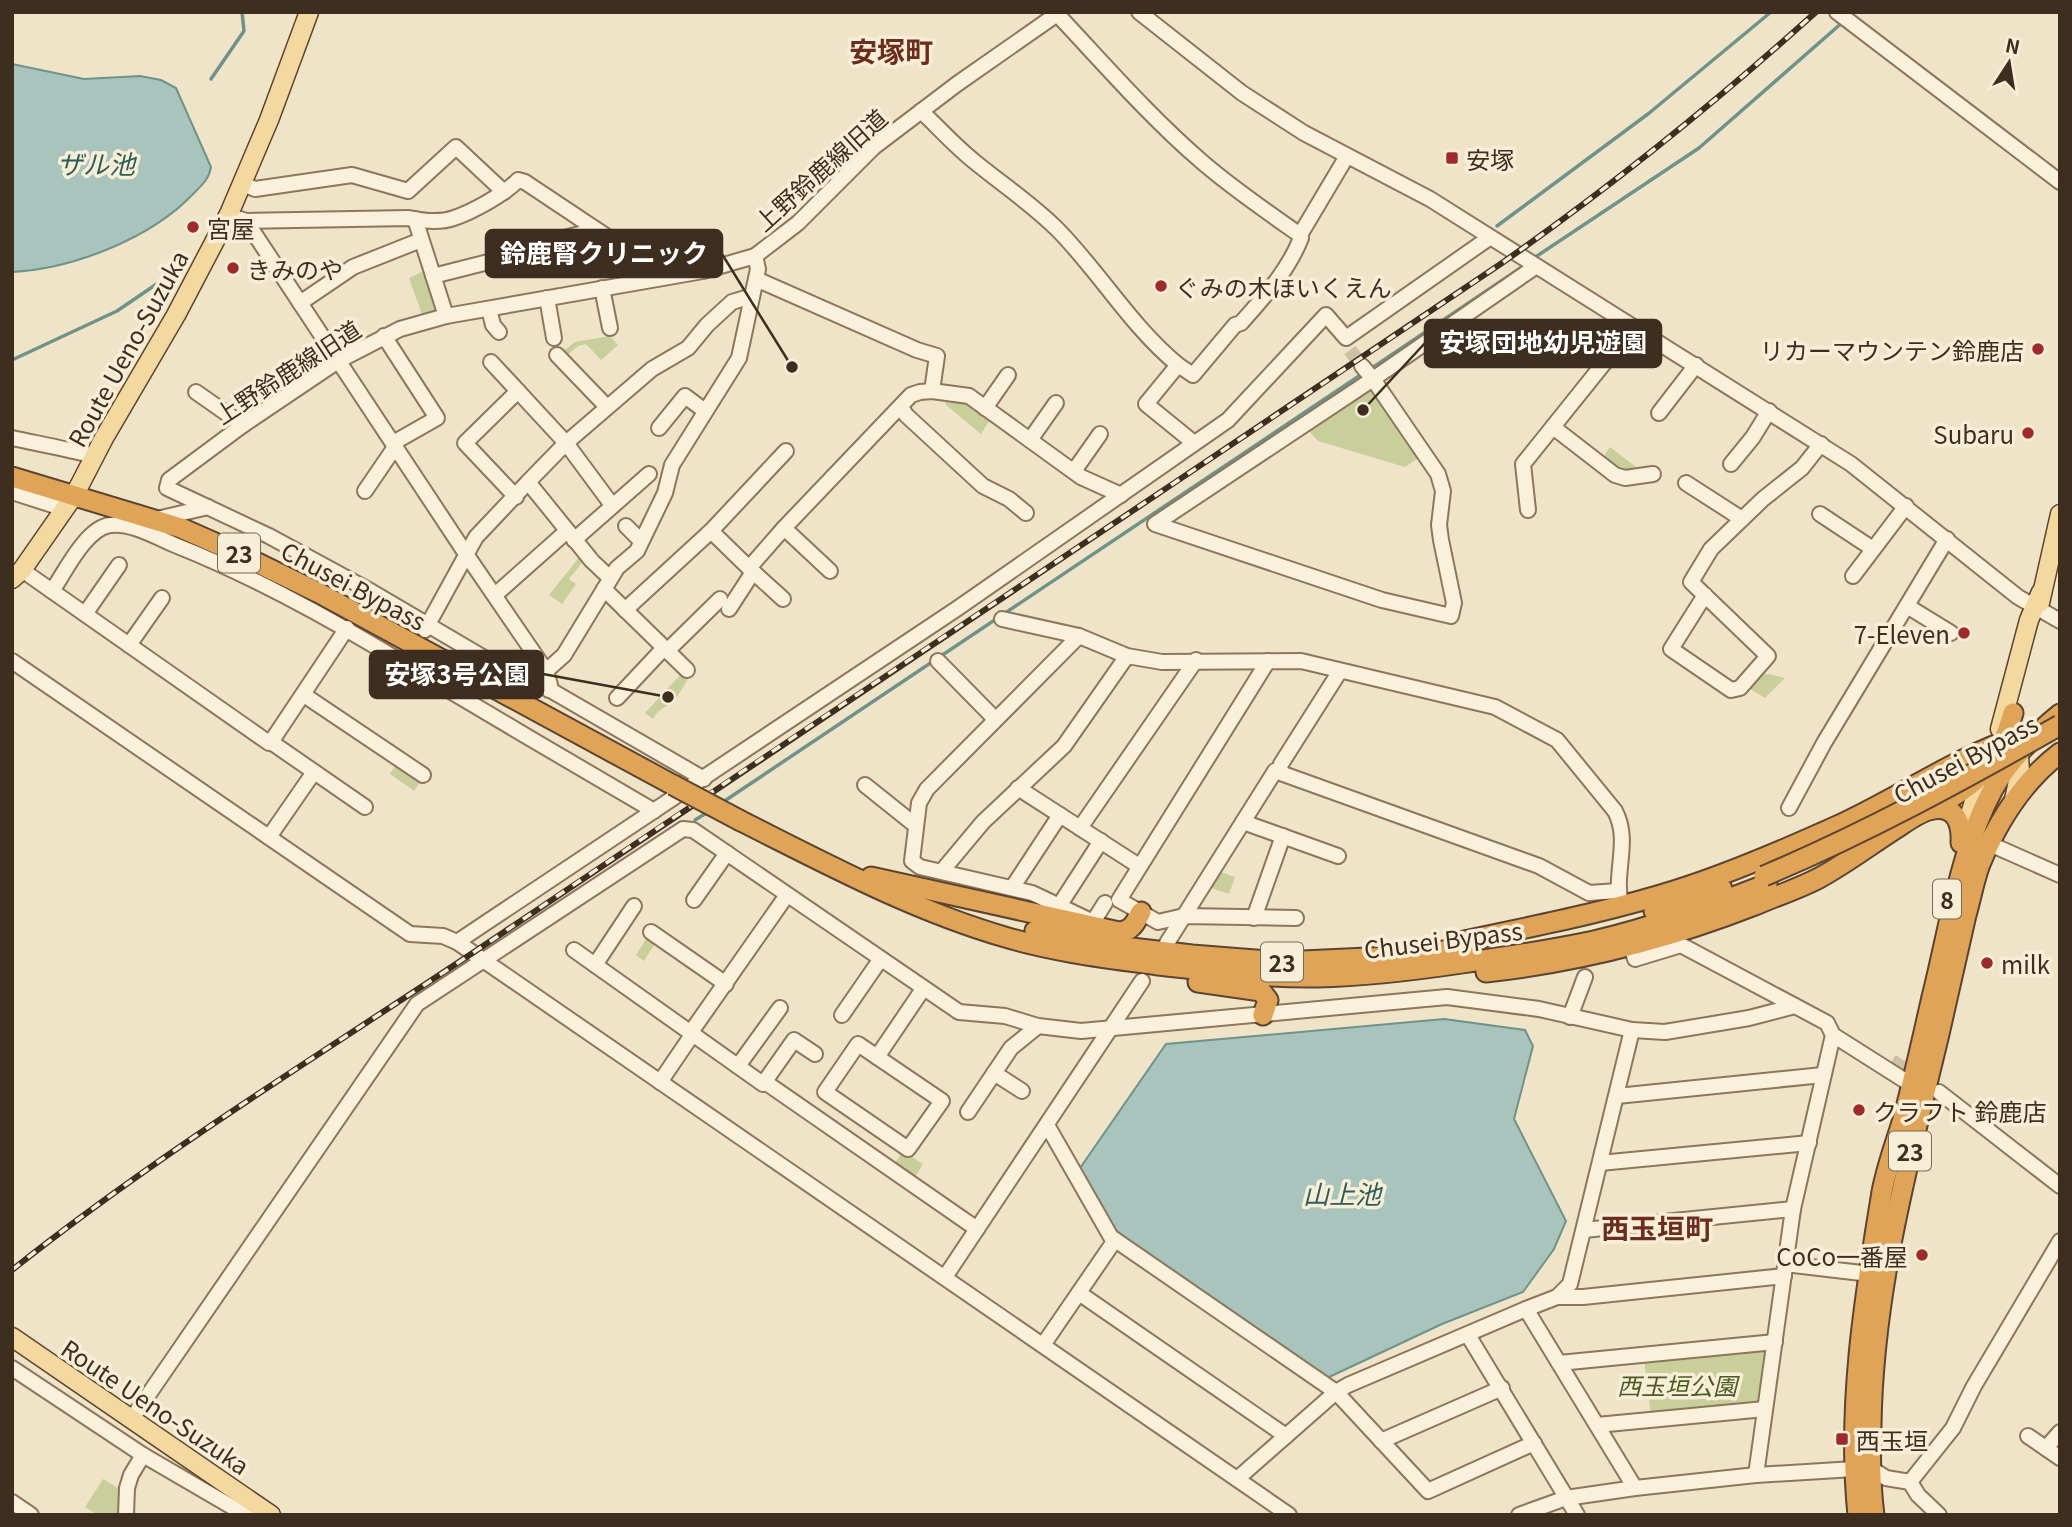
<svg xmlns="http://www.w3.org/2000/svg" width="2072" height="1527" viewBox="0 0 2072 1527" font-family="Georgia,'Noto Sans JP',serif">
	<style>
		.green { fill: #c9cf9b }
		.water { fill: #a9c4bc; stroke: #6f938a; stroke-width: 2 }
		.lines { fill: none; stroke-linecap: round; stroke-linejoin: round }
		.stream { stroke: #6f938a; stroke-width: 3.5 }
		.minor-tunnel { stroke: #ccc0a6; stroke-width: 14; stroke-dasharray: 14 7; stroke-linecap: butt }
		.minor-casing { stroke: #8d765c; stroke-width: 18 }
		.major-casing { stroke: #5b4430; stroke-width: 21 }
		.highway-casing { stroke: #5b4430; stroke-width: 23 }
		.minor { stroke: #faf1dc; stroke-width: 14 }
		.major { stroke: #f3d9a0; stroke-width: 18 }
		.highway { stroke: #e0a458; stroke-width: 19 }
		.rail-casing { stroke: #3d2e20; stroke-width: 6 }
		.rail { stroke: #f7eed8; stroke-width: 3.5; stroke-dasharray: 10; stroke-linecap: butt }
		.highway-bridge-casing { stroke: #5b4430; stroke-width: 23; stroke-linecap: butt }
		.highway-bridge { stroke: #e0a458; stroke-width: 19 }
		.poi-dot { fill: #9e2a2b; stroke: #f7eed8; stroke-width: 2.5 }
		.labels { text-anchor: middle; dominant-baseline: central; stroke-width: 7; stroke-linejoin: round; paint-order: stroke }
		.shield { fill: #f7eed8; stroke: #756857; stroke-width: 2 }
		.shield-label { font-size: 23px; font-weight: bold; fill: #3d2e20 }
		.poi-label { font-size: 24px; fill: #3d2e20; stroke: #f7eed8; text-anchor: start }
		.street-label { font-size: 24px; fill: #3d2e20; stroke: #f7eed8 }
		.park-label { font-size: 24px; font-style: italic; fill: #4d5a26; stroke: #f7eed8 }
		.water-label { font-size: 26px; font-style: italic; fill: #2f5d5a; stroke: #f7eed8 }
		.quarter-label { font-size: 28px; font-weight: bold; fill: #6b2e1e; stroke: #f7eed8 }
		.leader { fill: none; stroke: #3d2e20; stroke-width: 2.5 }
		.callout-dot { fill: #3d2e20; stroke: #f7eed8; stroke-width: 2.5 }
		.callout { fill: #3d2e20; stroke: #3d2e20; stroke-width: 2.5 }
		.callout-label { font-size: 26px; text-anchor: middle; font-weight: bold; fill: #fff }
	</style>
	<rect width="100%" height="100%" fill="#f0e4c8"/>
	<g class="green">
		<path d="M426,270l11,33 -3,12 -11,2 -14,-39z"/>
		<path d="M610,336l8,9 -17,15 -15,-16 -8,2 -13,11 -3,-5 13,-10z"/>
		<path d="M1370,389h4l46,68 -15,10 -87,-26 -10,-11z"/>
		<path d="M942,397l25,4 24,17 -10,16 -36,-30 2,-3z"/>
		<path d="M1610,447l26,20 1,6 -16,-1 -16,-12v-6z"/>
		<path d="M581,555l4,4 -16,20 7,5 -14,20 -13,-9z"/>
		<path d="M683,672l6,5c-5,9 -10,19 -18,26 -8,6 -14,7 -18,16l-8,-6z"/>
		<path d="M1770,674l15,4 -20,20 -15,-9 5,-7 -2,-2 5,-5z"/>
		<path d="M397,764l24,17 -7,10 -24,-17z"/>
		<path d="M1218,871l17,6 -6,17 -21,-7z"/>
		<path d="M648,936l8,6 -12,19 -8,-6z"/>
		<path d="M903,1151l20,13 -11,18 -20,-14z"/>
		<path d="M1765,1347l4,4 -7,50 -6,4 -105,10 -7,-56z"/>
		<path d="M103,1479l20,12 -2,24h-23l-13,-8z"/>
	</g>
	<g class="water">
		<path d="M12,64l72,15 56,-3 21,4 15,8 35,79c-2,12 -9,18 -17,26 -42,45 -121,76 -182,79z"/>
		<path d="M1444,1019l81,11 8,16 -19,73 52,102 -12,28 -31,43 -81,32 -115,54 -212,-145 -37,-62 88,-127z"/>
	</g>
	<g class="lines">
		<g class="stream">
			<path d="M211,79l33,-48 -2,-19"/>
			<path d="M1497,226l151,-112 123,-102"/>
			<path d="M1534,258l165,-110 145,-127"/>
			<path d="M171,274l17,-12"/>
			<path d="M12,360l105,-49 47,-32"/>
			<path d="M1369,370l156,-105"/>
			<path d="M720,804l642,-430"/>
			<path d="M695,820l13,-8"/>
		</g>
		<g class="minor-tunnel">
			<path d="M1350,350l12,16"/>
			<path d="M1892,1061l28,18"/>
		</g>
		<g class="minor-casing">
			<g id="minor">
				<path d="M1139,12l103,81 62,40 126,66 421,265 167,133 42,24"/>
				<path d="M1837,12l223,170"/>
				<path d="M1057,14c47,50 92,102 144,147 31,27 65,50 99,74l47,-79"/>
				<path d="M921,111c18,17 35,36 54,51 28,23 57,42 83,68 43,44 72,95 120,135l-32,39 48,39"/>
				<path d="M243,184l12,5 97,-14 56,16 48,-44 48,45"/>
				<path d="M240,219l6,2 163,-3c14,3 31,5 45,0 18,-6 51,-24 64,-38l7,2 126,84 7,12"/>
				<path d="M415,219l31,97"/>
				<path d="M246,221l220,333 80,117 4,14 -1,5"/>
				<path d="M433,276l83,-21 18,-9 61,-16"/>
				<path d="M756,279l161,71 20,6 -5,35"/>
				<path d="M602,288l8,40"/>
				<path d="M547,298l7,40"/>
				<path d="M300,303l53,-36 68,-27"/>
				<path d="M489,309l4,16 6,7"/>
				<path d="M384,336l53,82 -44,25"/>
				<path d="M557,355l50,52"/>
				<path d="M491,362l75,81 46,62"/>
				<path d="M1178,365l15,10 42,-50 6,-2c23,-26 47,-52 60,-85l-1,-3"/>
				<path d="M1362,366l11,13 65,95 5,17 -4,34 2,15 13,63 -3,13 -69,-16 -227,-76 218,-145 162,-112"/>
				<path d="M196,392l47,33"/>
				<path d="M901,407l5,8 77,71 26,13 17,14"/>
				<path d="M985,408l23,-33"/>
				<path d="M1659,413l37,-48"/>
				<path d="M1553,427l62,48 10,3 28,-4"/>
				<path d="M659,428l26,-32 20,15"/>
				<path d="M12,438c28,6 55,11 82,18"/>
				<path d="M1030,440l26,-37"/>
				<path d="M1731,464l22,-27 16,-26"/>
				<path d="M1074,471l26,-37"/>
				<path d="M528,482l38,-39 86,-74 36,-21 19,-23 25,-23 20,-6"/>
				<path d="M1686,483l56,36"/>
				<path d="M365,491l30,-44"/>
				<path d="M12,492l53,17"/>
				<path d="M516,497l-51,-54 53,-52"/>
				<path d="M1528,510l-5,-46 110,-137"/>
				<path d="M1820,514l53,35"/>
				<path d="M157,519l51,-12"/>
				<path d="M626,526l15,15"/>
				<path d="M784,528l46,43"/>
				<path d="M711,531l38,37 35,-40 127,-133 9,-3 12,-1 37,5 112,81 40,18"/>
				<path d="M574,540l75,-66"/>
				<path d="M749,568l34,31"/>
				<path d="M22,570l247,173 2,-1 94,65"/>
				<path d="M1853,576l53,-70"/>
				<path d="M604,589l83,81"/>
				<path d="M52,591c13,-19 34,-63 58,-66 21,-3 46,12 65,20 98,39 187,93 277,147 67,40 135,80 202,119"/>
				<path d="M495,595l72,-64"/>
				<path d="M1705,595l-34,54 60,41 9,-2 28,-32 -77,-74 20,-33 52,-50 39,-31 19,-24"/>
				<path d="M1907,606l44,27"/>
				<path d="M729,609l24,-37"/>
				<path d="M625,610l86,-79 75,-80"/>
				<path d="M85,614l34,-49"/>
				<path d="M1002,619l77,17"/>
				<path d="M425,630l51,-93 52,-55 64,79 18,17"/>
				<path d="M129,645l33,-47"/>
				<path d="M667,651l53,-52"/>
				<path d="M12,661l398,273 33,2 14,6 832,573"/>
				<path d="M938,661l57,58"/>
				<path d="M1268,661l-149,239 39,22 26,-6 112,2"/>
				<path d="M546,671l18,-16 53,-87 20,-17 28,-58 7,-28 67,-107 19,-89 -3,-13"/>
				<path d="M304,695l119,80"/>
				<path d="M617,698l47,-50"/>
				<path d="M271,742l76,-114"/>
				<path d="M1279,772l2,-8 59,-93"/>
				<path d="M704,779l-171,-99 -20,-5 -141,-83 -103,-56 -102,-48 2,-8 74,-55 95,-64 62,-32 46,-13 257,-45 52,-15 43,-33 76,-76 83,-63 103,-72"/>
				<path d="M865,785l50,40"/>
				<path d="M1018,788l121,78"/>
				<path d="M1789,808l35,-65 123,-204"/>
				<path d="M1243,822l95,34"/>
				<path d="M1080,828l116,-168"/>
				<path d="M269,837l45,-65"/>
				<path d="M1990,844l70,31"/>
				<path d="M942,871l41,-49 81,-76 63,-90"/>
				<path d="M1012,888l48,-73"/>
				<path d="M694,900l33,-47"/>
				<path d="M1105,903l-12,19 -61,-29 -112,-26 -8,-6 7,-58 8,-14 152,-153 48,20 35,6 139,-1 194,46 62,33 58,71c16,30 -2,62 6,92"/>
				<path d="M1059,906l42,-65"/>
				<path d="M1254,918l29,-82"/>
				<path d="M651,932l75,52"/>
				<path d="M457,942l501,-334 270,-188 98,-105 20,23 143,-100"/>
				<path d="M1167,943l108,-172 264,95 50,27 29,-2"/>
				<path d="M574,950l189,134 31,-44 21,14"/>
				<path d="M1633,952l2,7 46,-14 146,78 6,12 71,45"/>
				<path d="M595,965l39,-59"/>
				<path d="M842,1015l38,-55"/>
				<path d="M1570,1017l15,-40"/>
				<path d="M691,1032l96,-137"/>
				<path d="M858,1044l84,57 -34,48 -83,-57z"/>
				<path d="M877,1057l46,-68"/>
				<path d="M738,1066l42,-58"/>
				<path d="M994,1073l28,18"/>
				<path d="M660,1082l32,-47"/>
				<path d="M765,1082l212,147"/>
				<path d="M1939,1092l121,94"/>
				<path d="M1617,1096l206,-21"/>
				<path d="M968,1112l43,-64 27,-22"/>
				<path d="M1047,1125l64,112 225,155 92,99 106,-48"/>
				<path d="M1600,1163l209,-20"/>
				<path d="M1584,1230l209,-21"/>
				<path d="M1785,1264l85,10"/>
				<path d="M945,1277l197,-296"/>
				<path d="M1079,1293l207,143"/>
				<path d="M1557,1297h26l201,-21"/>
				<path d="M1526,1309l31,-12 13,-13 62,-254"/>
				<path d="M1468,1335l109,180"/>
				<path d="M1043,1345l72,-105"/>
				<path d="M1559,1363l216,-21"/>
				<path d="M12,1368l131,87 103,60"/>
				<path d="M131,1420l286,-416 266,-175 10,1 266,182 46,4 33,10 43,5 366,-34 92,12 93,21 33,2 84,-14 46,-12"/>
				<path d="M1597,1425l168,-16"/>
				<path d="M2028,1436l32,22"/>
				<path d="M1381,1441l121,-53"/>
				<path d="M2046,1448l14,-16"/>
				<path d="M1756,1475l37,-266 40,-174"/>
				<path d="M1237,1479l99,-87 12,-7 178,-76 109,179"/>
				<path d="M1910,1482l43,-54 21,-42 86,-145"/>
				<path d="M12,1502l19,13"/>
				<path d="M126,1515l1,-27 4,-13 12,-20"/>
				<path d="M1519,1515l47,-17 69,-10 121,-13 114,-7 16,10 24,4 8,13 21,20"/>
			</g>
		</g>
		<g class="major-casing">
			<g id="major">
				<path d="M12,579l10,-9 53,-76 29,-56 72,-123 53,-101 40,-94 40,-108"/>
				<path d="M2040,603l20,-89"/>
				<path d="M2000,729l29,-109 12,-28"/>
				<path d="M2014,800l6,-29 -2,-28"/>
				<path d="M1962,841l21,-70"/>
				<path d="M12,1337l259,178"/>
			</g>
		</g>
		<g class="highway-casing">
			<g id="highway">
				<path d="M12,477l169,51 52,23 86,42 354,192"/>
				<path d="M1932,809c47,-27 66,-42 81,-96"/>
				<path d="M741,821c86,43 171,89 264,116 50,15 101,21 153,28 53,6 107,13 160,12 48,-1 97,-7 144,-14 44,-6 89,-13 132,-22 60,-14 117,-35 173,-57"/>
				<path d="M871,877l248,55c13,-1 16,-9 22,-20"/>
				<path d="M1654,911l68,-22"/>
				<path d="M1035,931l62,13 95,11 89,7 108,-5 82,-9"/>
				<path d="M1455,943c74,-16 149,-30 222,-53 54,-17 107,-40 158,-63 62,-28 118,-68 182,-90"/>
				<path d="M1486,972c92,-10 182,-33 269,-67 21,-9 43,-16 64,-27 26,-14 51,-33 76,-49 11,-7 25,-18 38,-20 23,-4 29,15 28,34"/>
				<path d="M1198,982l63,9 7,9 -5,15"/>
				<path d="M1858,1515c-11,-105 6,-214 23,-317 4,-28 15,-55 23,-82 10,-39 19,-79 28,-119 17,-67 28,-147 61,-208 17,-30 40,-53 67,-75"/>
				<path d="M1874,1515c-4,-30 -4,-60 -3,-90 2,-134 37,-262 68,-391 9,-40 18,-79 27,-119 5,-17 8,-35 14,-51 18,-43 43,-83 80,-111"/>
			</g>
		</g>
		<use href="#minor" class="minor"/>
		<use href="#major" class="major"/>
		<use href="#highway" class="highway"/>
		<g class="rail-casing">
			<path id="rail" d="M12,1270c156,-124 327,-227 492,-338 331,-224 666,-445 998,-669 110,-77 214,-161 314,-251"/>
		</g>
		<use href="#rail" class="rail"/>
		<g class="highway-bridge-casing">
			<g id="highway-bridge">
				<path d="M673,785l68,36"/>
				<path d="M1764,876c102,-43 199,-96 296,-151"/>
			</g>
		</g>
		<use href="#highway-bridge" class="highway-bridge"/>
	</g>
	<g class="poi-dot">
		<rect x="1445" y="151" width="14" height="14" rx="3.5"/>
		<circle cx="193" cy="227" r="7"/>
		<circle cx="233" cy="268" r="7"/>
		<circle cx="1161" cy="286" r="7"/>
		<circle cx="2038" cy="349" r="7"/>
		<circle cx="2028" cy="433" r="7"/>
		<circle cx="1964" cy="633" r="7"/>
		<circle cx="1987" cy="963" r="7"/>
		<circle cx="1859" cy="1110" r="7"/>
		<circle cx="1922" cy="1255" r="7"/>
		<rect x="1835" y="1432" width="14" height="14" rx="3.5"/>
	</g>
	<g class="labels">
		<g class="shield">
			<rect x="218" y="533.5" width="42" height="39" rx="5"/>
			<rect x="1933" y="879.5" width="28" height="39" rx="5"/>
			<rect x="1261" y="942.5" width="42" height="39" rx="5"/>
			<rect x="1889" y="1131.5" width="42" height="39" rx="5"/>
		</g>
		<g class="shield-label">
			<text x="239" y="553">23</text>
			<text x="1947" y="899">8</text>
			<text x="1282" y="962">23</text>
			<text x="1910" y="1151">23</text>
		</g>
		<g class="poi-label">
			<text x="1466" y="158">安塚</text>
			<text x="207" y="227">宮屋</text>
			<text x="247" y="268">きみのや</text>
			<text x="1175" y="286">ぐみの木ほいくえん</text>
			<text x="2024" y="349" text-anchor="end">リカーマウンテン鈴鹿店</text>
			<text x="2014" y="433" text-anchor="end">Subaru</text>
			<text x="1950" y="633" text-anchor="end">7-Eleven</text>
			<text x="2001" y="963">milk</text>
			<text x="1873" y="1110">クラフト 鈴鹿店</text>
			<text x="1908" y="1255" text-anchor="end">CoCo一番屋</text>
			<text x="1856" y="1439">西玉垣</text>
		</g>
		<g class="street-label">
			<text transform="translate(820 169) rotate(-42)">上野鈴鹿線旧道</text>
			<text transform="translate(127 348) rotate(-61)">Route Ueno-Suzuka</text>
			<text transform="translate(287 371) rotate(-33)">上野鈴鹿線旧道</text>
			<text transform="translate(354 585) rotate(28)">Chusei Bypass</text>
			<text transform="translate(1965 758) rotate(-28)">Chusei Bypass</text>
			<text transform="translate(1443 939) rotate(-7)">Chusei Bypass</text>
			<text transform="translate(156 1406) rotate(34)">Route Ueno-Suzuka</text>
		</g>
		<g class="park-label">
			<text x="1677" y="1384">西玉垣公園</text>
		</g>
		<g class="water-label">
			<text x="96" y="162">ザル池</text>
			<text x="1342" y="1192">山上池</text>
		</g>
		<g class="quarter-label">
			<text x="891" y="50">安塚町</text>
			<text x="1657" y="1227">西玉垣町</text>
		</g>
	</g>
	<path class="leader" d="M792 367L722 254M1363 410L1425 343M668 697L543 674"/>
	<g class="callout-dot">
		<circle cx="792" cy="367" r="7"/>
		<circle cx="1363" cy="410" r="7"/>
		<circle cx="668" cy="697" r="7"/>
	</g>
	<g class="callout">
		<rect x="486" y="230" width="236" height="47" rx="7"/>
		<rect x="1425" y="320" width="236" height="47" rx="7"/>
		<rect x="370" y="651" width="173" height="47" rx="7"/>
	</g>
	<g class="callout-label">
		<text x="604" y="263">鈴鹿腎クリニック</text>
		<text x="1543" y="352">安塚団地幼児遊園</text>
		<text x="457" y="684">安塚3号公園</text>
	</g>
	<rect width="2072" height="1527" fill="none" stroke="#3d2e20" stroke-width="28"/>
	<g transform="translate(2009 63) rotate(12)" stroke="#f7eed8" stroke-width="5" paint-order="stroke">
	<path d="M0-5L12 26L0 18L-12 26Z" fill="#3d2e20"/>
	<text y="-10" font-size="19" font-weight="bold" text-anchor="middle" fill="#3d2e20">N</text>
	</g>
</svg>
